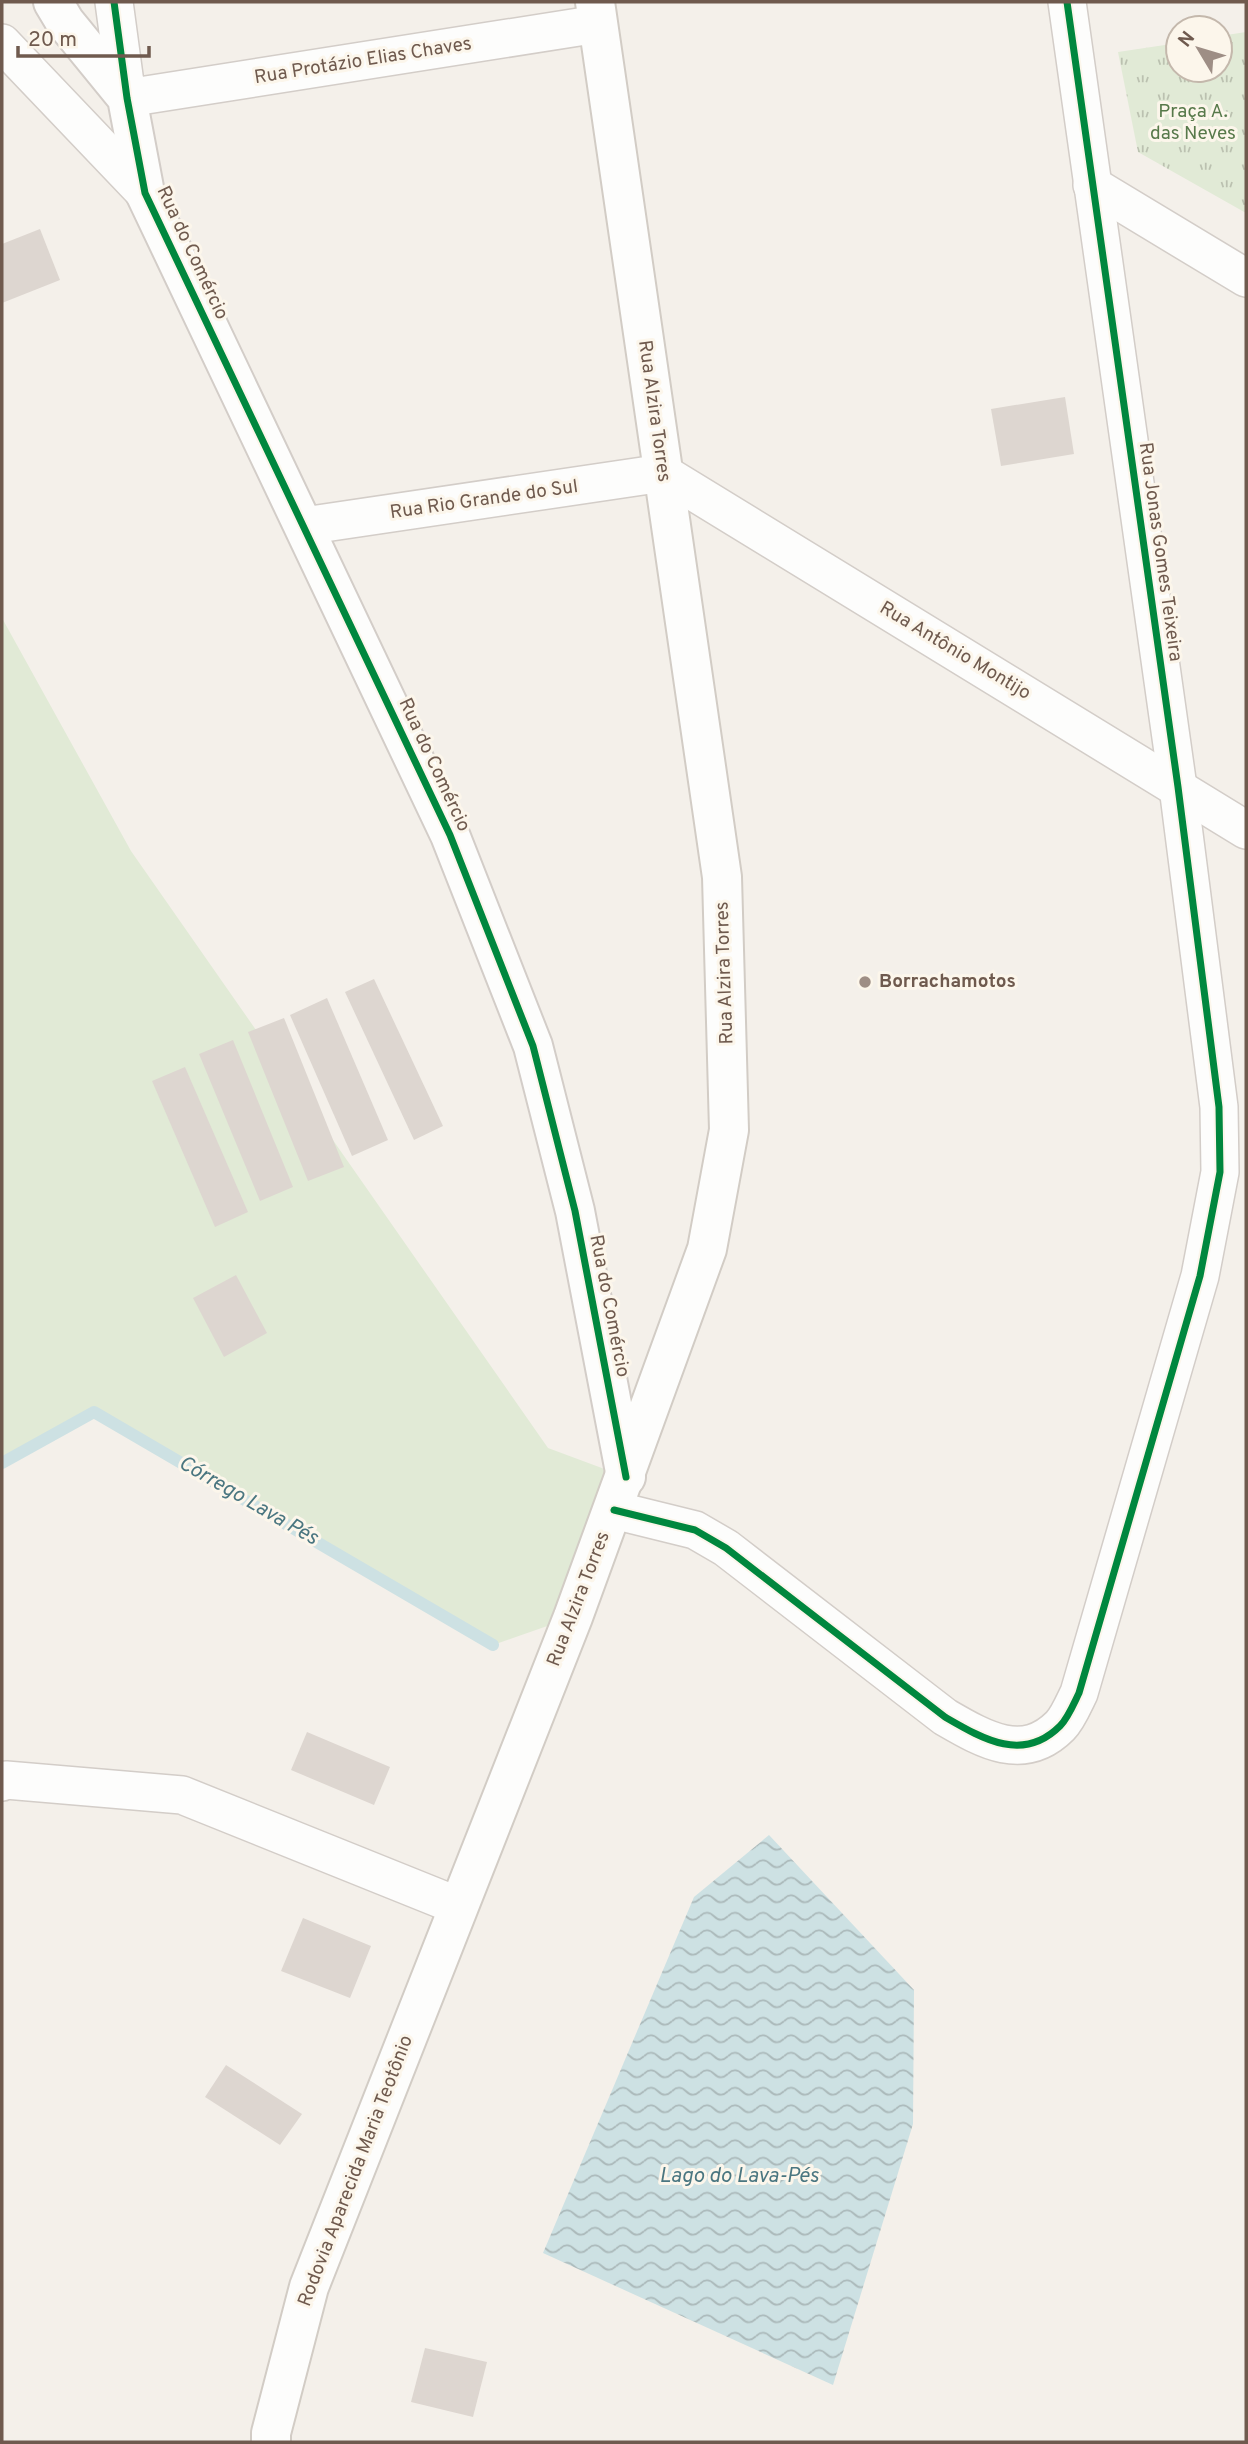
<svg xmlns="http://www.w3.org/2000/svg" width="1248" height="2444" viewBox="0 0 1248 2444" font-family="Overpass,sans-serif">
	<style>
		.green { fill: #e1ead6 }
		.park { fill: url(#park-tufts) }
		.water { fill: url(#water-waves) }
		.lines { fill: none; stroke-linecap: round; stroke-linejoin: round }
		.stream { stroke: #cde1e3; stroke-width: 12 }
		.building { fill: #ddd6d0 }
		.minor-casing { stroke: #d3cdc8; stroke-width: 40 }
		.tertiary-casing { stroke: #d3cdc8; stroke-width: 42 }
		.secondary-casing { stroke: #d2ccc5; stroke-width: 42 }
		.minor { stroke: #fdfdfc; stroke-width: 37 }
		.tertiary { stroke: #fdfdfc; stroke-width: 38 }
		.secondary { stroke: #fdfdfc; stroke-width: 38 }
		.cycleway-casing { stroke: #fcf6eb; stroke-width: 11 }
		.cycleway { stroke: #00873e; stroke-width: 7 }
		.poi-dot { fill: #9e8e85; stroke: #fcf6eb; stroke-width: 2.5 }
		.labels { text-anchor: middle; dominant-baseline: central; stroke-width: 6; stroke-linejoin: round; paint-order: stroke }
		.street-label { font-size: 19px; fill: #6f5a4e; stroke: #fcf6eb }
		.park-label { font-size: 19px; fill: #57794a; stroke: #fcf6eb }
		.poi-label { font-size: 19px; font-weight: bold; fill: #6f5a4e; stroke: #fcf6eb; text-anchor: start }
		.water-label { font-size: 21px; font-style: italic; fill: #4a7680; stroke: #fcf6eb }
	</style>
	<defs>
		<pattern id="park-tufts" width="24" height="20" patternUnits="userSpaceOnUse" patternTransform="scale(1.75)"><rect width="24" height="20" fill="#e1ead6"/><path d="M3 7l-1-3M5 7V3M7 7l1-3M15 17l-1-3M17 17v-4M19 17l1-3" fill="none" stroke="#bbc1b0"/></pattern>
		<pattern id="water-waves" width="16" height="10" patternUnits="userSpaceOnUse" patternTransform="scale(1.75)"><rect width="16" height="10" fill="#cde1e3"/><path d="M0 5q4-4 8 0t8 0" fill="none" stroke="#abb9ba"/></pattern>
	</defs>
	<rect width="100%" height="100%" fill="#f4f0ea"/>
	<path class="green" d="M2,618l129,233 417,597 78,29 -53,140 -80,28 -398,-233 -93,51z"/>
	<path class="park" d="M1246,32v181l-108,-61 -20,-100 60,-9v27h42v-34z"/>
	<path class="water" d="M769,1835l145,155 -1,134 -80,261 -290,-132 151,-356z"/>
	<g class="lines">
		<path class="stream" d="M2,1463l92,-51 399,233"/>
	</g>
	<g class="building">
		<path d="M40,229l20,51 -58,23v-59z"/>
		<path d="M1065,397l9,57 -73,12 -10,-57z"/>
		<path d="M374,979l69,147 -29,14 -69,-148z"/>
		<path d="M327,998l61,142 -36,16 -62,-141z"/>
		<path d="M284,1018l60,149 -36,14 -60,-149z"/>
		<path d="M233,1040l60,147 -33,14 -61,-147z"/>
		<path d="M185,1067l63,145 -33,15 -63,-146z"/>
		<path d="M236,1275l31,58 -43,24 -31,-59z"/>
		<path d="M307,1732l83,35 -16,38 -83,-35z"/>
		<path d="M303,1918l68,28 -21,52 -69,-27z"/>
		<path d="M226,2065l76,49 -22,31 -75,-48z"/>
		<path d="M425,2348l62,14 -14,55 -62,-15z"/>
	</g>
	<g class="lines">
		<g class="minor-casing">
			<g id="minor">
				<path d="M114,2l13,96 471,-74"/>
				<path d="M2,43l143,150"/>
				<path d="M1092,185l154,93"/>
				<path d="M304,526l359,-53 583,357"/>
				<path d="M614,1510l81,20 31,18 219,169c38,22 78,46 115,9 8,-8 14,-23 19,-33l121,-417 20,-104 -1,-65 -41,-320 -111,-785"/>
				<path d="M2,1782l4,-2 176,15 276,111"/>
			</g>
		</g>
		<g class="tertiary-casing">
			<path id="tertiary" d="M53,2l12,20 62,76 18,95 305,642 83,211 42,165 51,266"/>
		</g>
		<g class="secondary-casing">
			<path id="secondary" d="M271,2442v-9l38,-146 264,-670 134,-368 22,-119 -7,-253 -127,-875"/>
		</g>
		<use href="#minor" class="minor"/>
		<use href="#tertiary" class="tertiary"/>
		<use href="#secondary" class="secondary"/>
		<g class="cycleway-casing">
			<g id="cycleway">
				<path d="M114,2l13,96 18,95 305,642 83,211 42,165 51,266"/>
				<path d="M614,1510l81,20 31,18 219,169c38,22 78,46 115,9 8,-8 14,-23 19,-33l121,-417 20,-104 -1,-65 -41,-320 -111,-785"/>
			</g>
		</g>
		<use href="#cycleway" class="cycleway"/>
	</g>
	<circle class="poi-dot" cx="865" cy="982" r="7"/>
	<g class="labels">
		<g class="street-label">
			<text transform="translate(363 61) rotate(-9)">Rua Protázio Elias Chaves</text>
			<text transform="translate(192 253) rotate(65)">Rua do Comércio</text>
			<text transform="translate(654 411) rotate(82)">Rua Alzira Torres</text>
			<text transform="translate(484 500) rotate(-8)">Rua Rio Grande do Sul</text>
			<text transform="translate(1160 552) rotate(82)">Rua Jonas Gomes Teixeira</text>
			<text transform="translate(955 651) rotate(31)">Rua Antônio Montijo</text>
			<text transform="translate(434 765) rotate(65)">Rua do Comércio</text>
			<text transform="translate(725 973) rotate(-92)">Rua Alzira Torres</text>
			<text transform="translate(609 1306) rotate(79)">Rua do Comércio</text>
			<text transform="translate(579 1599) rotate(-69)">Rua Alzira Torres</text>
			<text transform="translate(356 2171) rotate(-69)">Rodovia Aparecida Maria Teotônio</text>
		</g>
		<g class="park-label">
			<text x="1193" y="112">Praça A.<tspan x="1193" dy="22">das Neves</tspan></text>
		</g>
		<g class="poi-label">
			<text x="879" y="982">Borrachamotos</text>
		</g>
		<g class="water-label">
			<text transform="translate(248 1501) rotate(30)">Córrego Lava Pés</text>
			<text x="739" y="2176">Lago do Lava-Pés</text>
		</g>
	</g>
	<rect width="1248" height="2444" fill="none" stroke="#6f5a4e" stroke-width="7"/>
	<g transform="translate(1199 49) rotate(308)"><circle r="33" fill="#fcf6eb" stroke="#c4b8ac" stroke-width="2"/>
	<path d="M0-5L12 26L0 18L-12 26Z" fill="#9e8e85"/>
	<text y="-10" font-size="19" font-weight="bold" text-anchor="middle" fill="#6f5a4e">N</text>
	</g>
	<path d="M18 46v10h131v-10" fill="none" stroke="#6f5a4e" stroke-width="3.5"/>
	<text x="28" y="46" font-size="21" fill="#6f5a4e" stroke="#fcf6eb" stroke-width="5" paint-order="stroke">20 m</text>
</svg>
